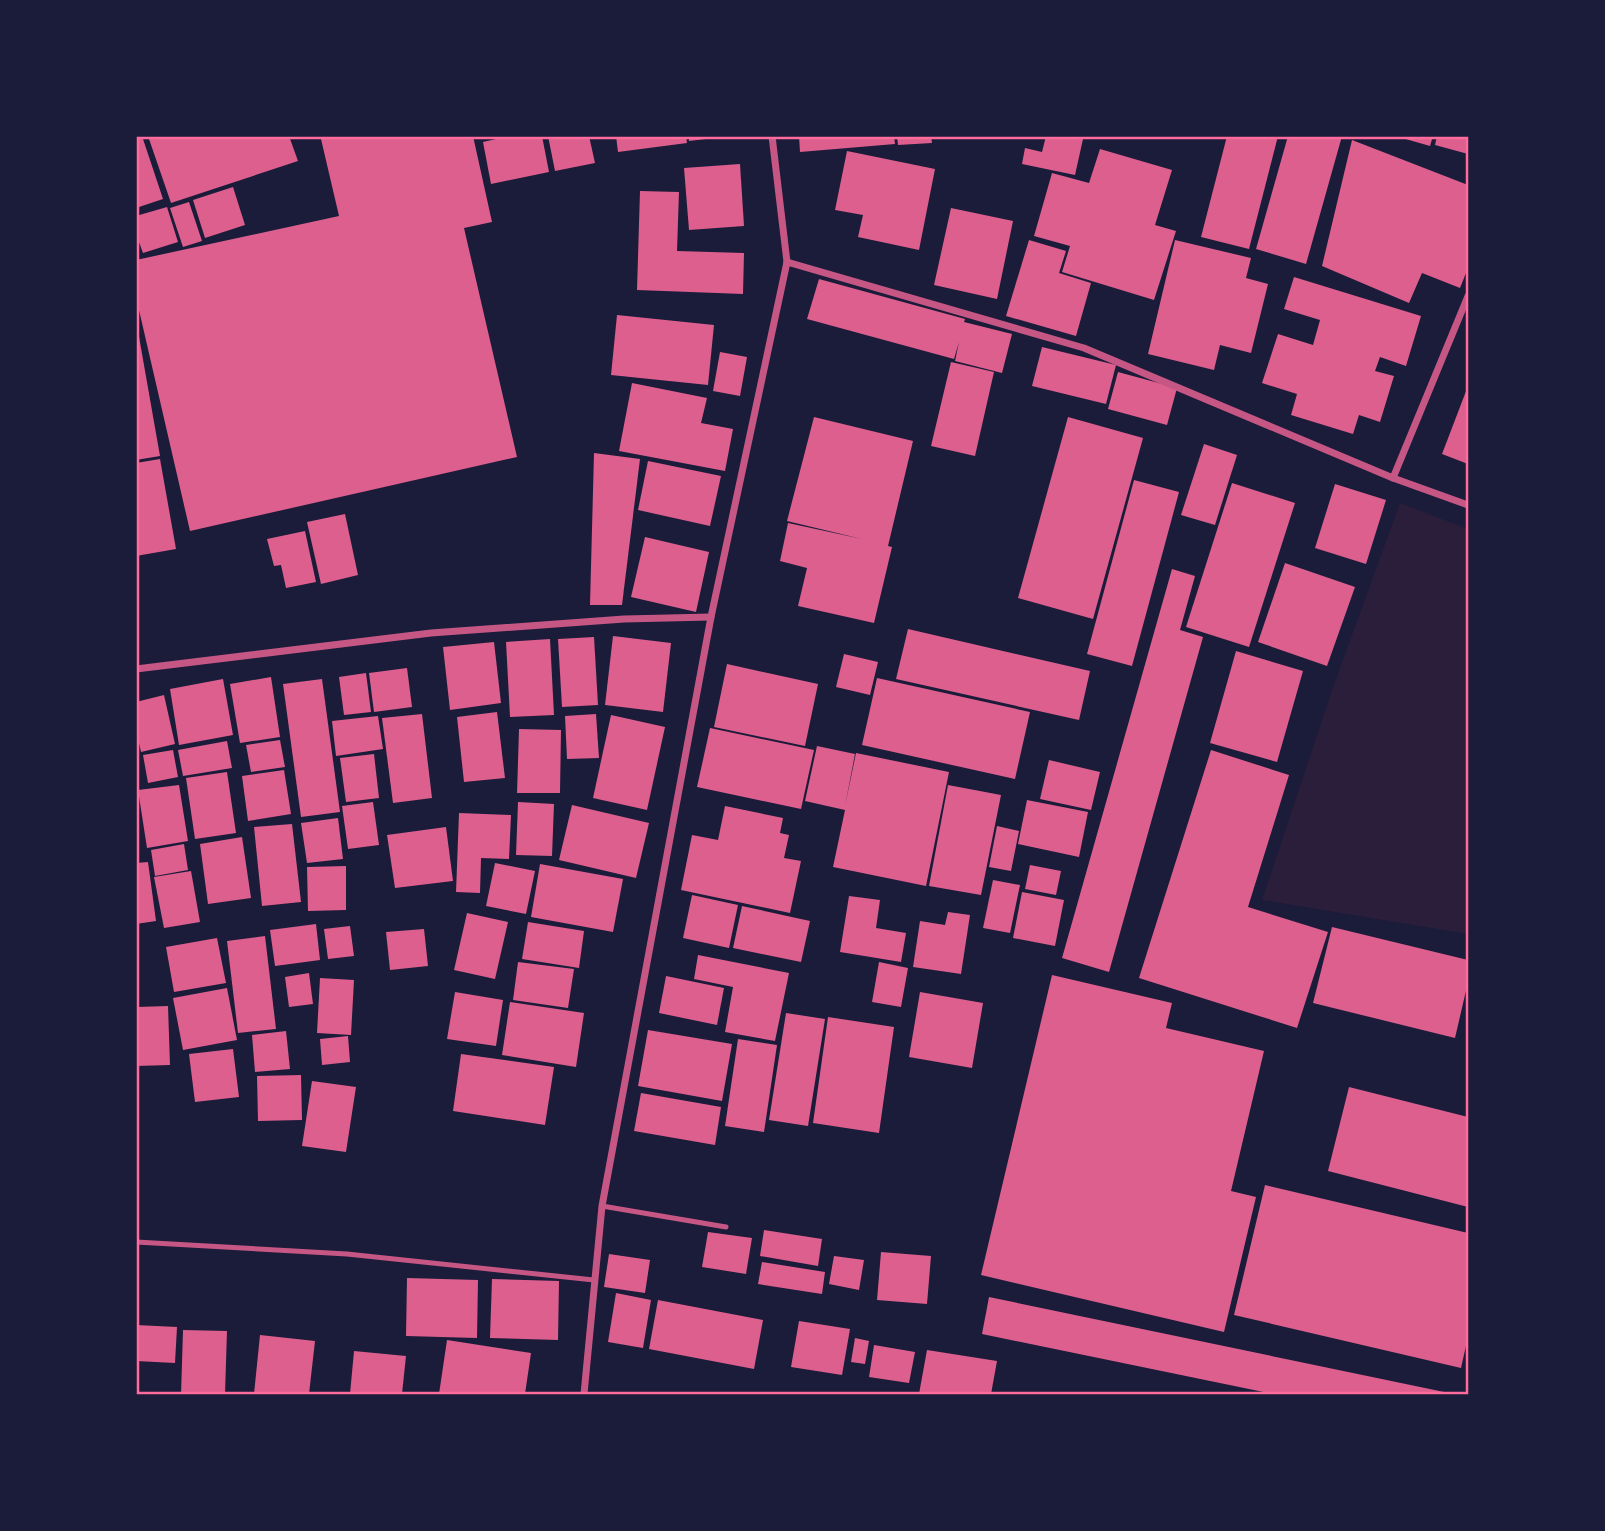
<svg xmlns="http://www.w3.org/2000/svg" width="1605" height="1531" viewBox="0 0 1605 1531" font-family="Mulish,sans-serif">
	<style>
		.green { fill: #2a1e3b }
		.building { fill: #dd5f8e }
		.lines { fill: none; stroke-linecap: round; stroke-linejoin: round }
		.service { stroke: #c65784; stroke-width: 5 }
		.minor { stroke: #c65784; stroke-width: 7 }
		.neatline { fill: none; stroke: #ff6b9d; stroke-width: 2.5 }
	</style>
	<rect width="100%" height="100%" fill="#1b1b3a"/>
	<path class="green" d="M1400,503l68,26v405l-206,-34 70,-210z"/>
	<g class="building">
		<path d="M136,136h6l21,63 -27,9z"/>
		<path d="M148,136h141l9,25 -127,42z"/>
		<path d="M331,136h142l19,86 -28,6 53,229 -327,74 -54,-234v-37l203,-44 -18,-77z"/>
		<path d="M509,136h33l7,36 -58,12 -8,-42z"/>
		<path d="M548,136h41l6,27 -40,8z"/>
		<path d="M616,136h70l1,7 -69,9z"/>
		<path d="M689,136h25v2l-25,3z"/>
		<path d="M799,136h95l1,8 -95,8z"/>
		<path d="M897,136h34l1,7 -34,2z"/>
		<path d="M1046,136h26l11,3 -8,36 -53,-11 3,-16 17,4z"/>
		<path d="M1227,136h51l-29,113 -48,-12z"/>
		<path d="M1288,136h54l-36,128 -50,-15z"/>
		<path d="M1395,136h38l-3,10z"/>
		<path d="M1437,136h31v18l-33,-9z"/>
		<path d="M1352,140l116,45v83l-8,20 -38,-15 -13,30 -87,-37z"/>
		<path d="M1100,149l72,21 -17,55 21,6 -22,69 -92,-28 8,-26 -36,-10 18,-63 37,10z"/>
		<path d="M847,151l88,18 -16,81 -61,-13 5,-22 -28,-5z"/>
		<path d="M740,164l4,62 -55,4 -5,-62z"/>
		<path d="M233,187l12,38 -40,13 -12,-38z"/>
		<path d="M640,191l39,1 -2,59 67,2 -1,41 -106,-4z"/>
		<path d="M189,202l13,39 -19,6 -13,-39z"/>
		<path d="M167,207l11,35 -35,11 -7,-19v-18z"/>
		<path d="M951,208l62,13 -16,78 -63,-14z"/>
		<path d="M1029,240l37,11 -7,22 32,10 -15,53 -70,-20z"/>
		<path d="M1175,240l76,18 -5,20 22,6 -17,69 -31,-8 -6,25 -66,-16z"/>
		<path d="M1294,277l127,39 -15,50 -26,-9 -5,14 19,5 -14,46 -21,-7 -6,19 -62,-19 6,-21 -35,-11 16,-49 35,11 7,-25 -36,-11z"/>
		<path d="M819,279l146,40 -1,3 48,12 -10,39 -47,-12 4,-19 -5,17 -147,-40z"/>
		<path d="M617,315l97,10 -6,60 -97,-10z"/>
		<path d="M136,331h2l22,125 -24,4z"/>
		<path d="M1042,347l74,18 -10,39 -74,-18z"/>
		<path d="M720,352l27,5 -7,39 -27,-5z"/>
		<path d="M951,362l43,10 -19,84 -44,-10z"/>
		<path d="M1118,372l59,16 -10,37 -59,-16z"/>
		<path d="M632,383l75,15 -6,25 32,6 -8,42 -106,-20z"/>
		<path d="M1468,386v78l-26,-10z"/>
		<path d="M814,417l99,24 -25,105 4,1 -18,76 -76,-17 9,-38 -27,-7 8,-38 74,16 -75,-18z"/>
		<path d="M1068,417l75,21 -50,181 -75,-21z"/>
		<path d="M1204,444l33,11 -22,70 -34,-10z"/>
		<path d="M594,453l46,6 -18,146h-32z"/>
		<path d="M160,459l16,90 -40,7v-93z"/>
		<path d="M648,461l73,15 -11,50 -72,-16z"/>
		<path d="M1134,480l45,12 -47,174 -45,-12z"/>
		<path d="M1232,483l63,20 -46,144 -63,-20z"/>
		<path d="M1335,484l51,16 -20,64 -51,-16z"/>
		<path d="M345,514l13,61 -37,9 -14,-62z"/>
		<path d="M305,531l11,51 -30,6 -5,-23 -7,1 -7,-27z"/>
		<path d="M645,537l64,15 -13,60 -65,-15z"/>
		<path d="M1285,563l70,24 -28,79 -69,-24z"/>
		<path d="M1172,569l23,7 -15,54 23,7 -94,335 -47,-14z"/>
		<path d="M908,629l182,42 -11,49 -183,-41z"/>
		<path d="M613,636l58,7 -8,69 -58,-7z"/>
		<path d="M594,637l4,68 -36,2 -4,-68z"/>
		<path d="M550,639l4,76 -44,2 -4,-75z"/>
		<path d="M494,642l7,61 -51,7 -7,-63z"/>
		<path d="M1236,651l67,20 -26,91 -67,-19z"/>
		<path d="M844,654l34,8 -8,33 -34,-8z"/>
		<path d="M727,664l91,20 -13,62 -91,-19z"/>
		<path d="M407,668l5,39 -38,5 -5,-39z"/>
		<path d="M366,673l5,39 -27,3 -5,-38z"/>
		<path d="M271,677l9,60 -40,6 -10,-59z"/>
		<path d="M877,678l153,34 -15,67 -153,-34z"/>
		<path d="M223,679l10,56 -54,10 -9,-56z"/>
		<path d="M322,679l18,133 -39,5 -18,-133z"/>
		<path d="M164,695l11,49 -34,8 -5,-23v-27z"/>
		<path d="M497,712l8,66 -41,4 -7,-65z"/>
		<path d="M422,714l10,84 -39,5 -11,-85z"/>
		<path d="M596,714l3,44 -32,1 -2,-43z"/>
		<path d="M611,715l54,12 -18,83 -54,-12z"/>
		<path d="M378,716l5,33 -47,7 -4,-35z"/>
		<path d="M710,728l104,22 -13,59 -104,-22z"/>
		<path d="M519,729l42,1 -1,63h-43z"/>
		<path d="M280,740l5,27 -34,5 -5,-27z"/>
		<path d="M227,741l5,27 -49,8 -5,-26z"/>
		<path d="M817,746l38,8 -10,52 11,-53 93,19 -23,114 -93,-19 12,-57 -40,-9z"/>
		<path d="M173,750l5,27 -30,6 -5,-28z"/>
		<path d="M1211,750l78,25 -41,132 80,25 -31,96 -158,-50z"/>
		<path d="M374,754l5,44 -33,4 -6,-44z"/>
		<path d="M1049,760l51,12 -9,38 -51,-11z"/>
		<path d="M284,770l7,44 -43,7 -6,-45z"/>
		<path d="M227,772l9,61 -41,6 -9,-61z"/>
		<path d="M179,785l9,56 -41,7 -9,-58z"/>
		<path d="M948,785l53,10 -20,100 -52,-9z"/>
		<path d="M1027,800l61,12 -9,45 -61,-13z"/>
		<path d="M373,802l6,43 -31,4 -6,-43z"/>
		<path d="M518,802l36,2 -2,52 -36,-1z"/>
		<path d="M572,805l77,18 -13,55 -77,-18z"/>
		<path d="M725,806l58,12 -3,15 9,2 -5,23 17,3 -11,52 -109,-23 11,-55 26,5z"/>
		<path d="M459,813l52,2 -2,44 -28,-1 -1,35 -24,-1z"/>
		<path d="M338,818l5,41 -36,4 -6,-40z"/>
		<path d="M292,824l9,78 -39,4 -8,-79z"/>
		<path d="M997,826l22,5 -8,40 -22,-4z"/>
		<path d="M446,827l7,54 -58,7 -8,-53z"/>
		<path d="M242,837l9,61 -43,6 -8,-60z"/>
		<path d="M184,844l4,26 -33,6 -4,-26z"/>
		<path d="M148,862l8,59 -20,3v-61z"/>
		<path d="M495,863l40,8 -9,43 -40,-8z"/>
		<path d="M540,864l83,15 -10,53 -82,-15z"/>
		<path d="M1030,865l31,6 -5,24 -31,-6z"/>
		<path d="M346,866v44l-38,1 -1,-44z"/>
		<path d="M191,871l9,51 -36,6 -10,-51z"/>
		<path d="M993,880l27,5 -10,48 -27,-5z"/>
		<path d="M1022,892l42,8 -9,46 -42,-8z"/>
		<path d="M692,895l46,10 -9,43 -46,-10z"/>
		<path d="M849,896l31,4 -4,28 30,5 -5,29 -61,-10z"/>
		<path d="M742,906l68,15 -9,41 -68,-14z"/>
		<path d="M948,912l22,3 -9,59 -48,-7 7,-46 25,4z"/>
		<path d="M467,913l41,9 -13,57 -41,-9z"/>
		<path d="M528,922l56,9 -5,37 -57,-9z"/>
		<path d="M316,924l4,36 -45,6 -5,-36z"/>
		<path d="M350,926l4,30 -26,3 -4,-30z"/>
		<path d="M1332,927l136,33v22l-13,56 -142,-35z"/>
		<path d="M424,929l4,37 -38,4 -4,-38z"/>
		<path d="M265,936l11,93 -38,4 -11,-92z"/>
		<path d="M217,938l9,45 -52,9 -8,-45z"/>
		<path d="M698,955l91,18 -14,68 -50,-9 8,-45 -39,-8z"/>
		<path d="M518,962l56,7 -6,39 -55,-8z"/>
		<path d="M879,962l29,6 -7,39 -29,-5z"/>
		<path d="M309,973l4,31 -24,3 -4,-30z"/>
		<path d="M1052,975l120,28 -6,25 98,23 -33,140 25,6 -32,135 -243,-57z"/>
		<path d="M666,976l58,12 -7,37 -58,-12z"/>
		<path d="M320,978l34,2 -3,55 -34,-2z"/>
		<path d="M227,988l10,52 -54,10 -10,-52z"/>
		<path d="M455,992l48,8 -7,46 -49,-7z"/>
		<path d="M920,992l63,11 -11,65 -63,-11z"/>
		<path d="M510,1002l74,11 -8,54 -74,-12z"/>
		<path d="M168,1006l2,59 -34,1v-59z"/>
		<path d="M786,1013l39,6 -17,107 -39,-6z"/>
		<path d="M828,1017l66,10 -15,106 -66,-10z"/>
		<path d="M648,1030l84,14 -10,57 -84,-15z"/>
		<path d="M286,1031l4,38 -35,3 -3,-37z"/>
		<path d="M348,1036l2,26 -28,3 -2,-26z"/>
		<path d="M738,1039l39,6 -13,87 -39,-6z"/>
		<path d="M233,1049l6,48 -44,5 -6,-48z"/>
		<path d="M461,1054l93,13 -9,58 -92,-14z"/>
		<path d="M301,1075l1,45 -44,1 -1,-45z"/>
		<path d="M312,1081l44,6 -10,65 -44,-6z"/>
		<path d="M1349,1087l119,30v90l-140,-36z"/>
		<path d="M641,1093l80,14 -6,38 -81,-14z"/>
		<path d="M1265,1185l203,48v104l-7,31 -227,-53z"/>
		<path d="M764,1230l58,9 -4,27 -58,-10z"/>
		<path d="M708,1232l44,6 -6,36 -44,-7z"/>
		<path d="M881,1252l50,4 -4,48 -50,-4z"/>
		<path d="M609,1254l41,6 -5,33 -41,-6z"/>
		<path d="M834,1256l30,4 -5,30 -30,-6z"/>
		<path d="M762,1262l63,10 -3,22 -64,-10z"/>
		<path d="M407,1278l71,2 -1,58 -71,-2z"/>
		<path d="M492,1279l67,2 -1,59 -68,-2z"/>
		<path d="M616,1293l35,7 -8,48 -35,-6z"/>
		<path d="M989,1297l460,96v1h-176l-291,-60z"/>
		<path d="M658,1300l105,20 -9,49 -105,-20z"/>
		<path d="M799,1321l51,8 -8,46 -51,-8z"/>
		<path d="M136,1325l41,2 -2,36 -39,-2z"/>
		<path d="M183,1330l44,1 -2,63h-44z"/>
		<path d="M260,1335l55,6 -6,53h-55z"/>
		<path d="M855,1338l14,3 -4,23 -14,-2z"/>
		<path d="M447,1340l84,13 -6,41h-86z"/>
		<path d="M874,1345l41,7 -6,31 -40,-6z"/>
		<path d="M927,1350l70,11 -6,33h-72z"/>
		<path d="M354,1351l52,5 -4,38h-52z"/>
	</g>
	<g class="lines">
		<g class="service">
			<path d="M602,1206l124,21"/>
			<path d="M136,1242l211,12 247,26"/>
		</g>
		<g class="minor">
			<path d="M787,262l297,86 309,130 75,27"/>
			<path d="M1393,478l75,-182"/>
			<path d="M136,669l295,-36 193,-14 87,-2"/>
			<path d="M584,1394l18,-188 109,-589 76,-355 -15,-126"/>
		</g>
	</g>
	<rect width="1605" height="1531" fill="none" stroke="#1b1b3a" stroke-width="276"/>
	<rect x="138" y="138" width="1329" height="1255" class="neatline"/>
</svg>
